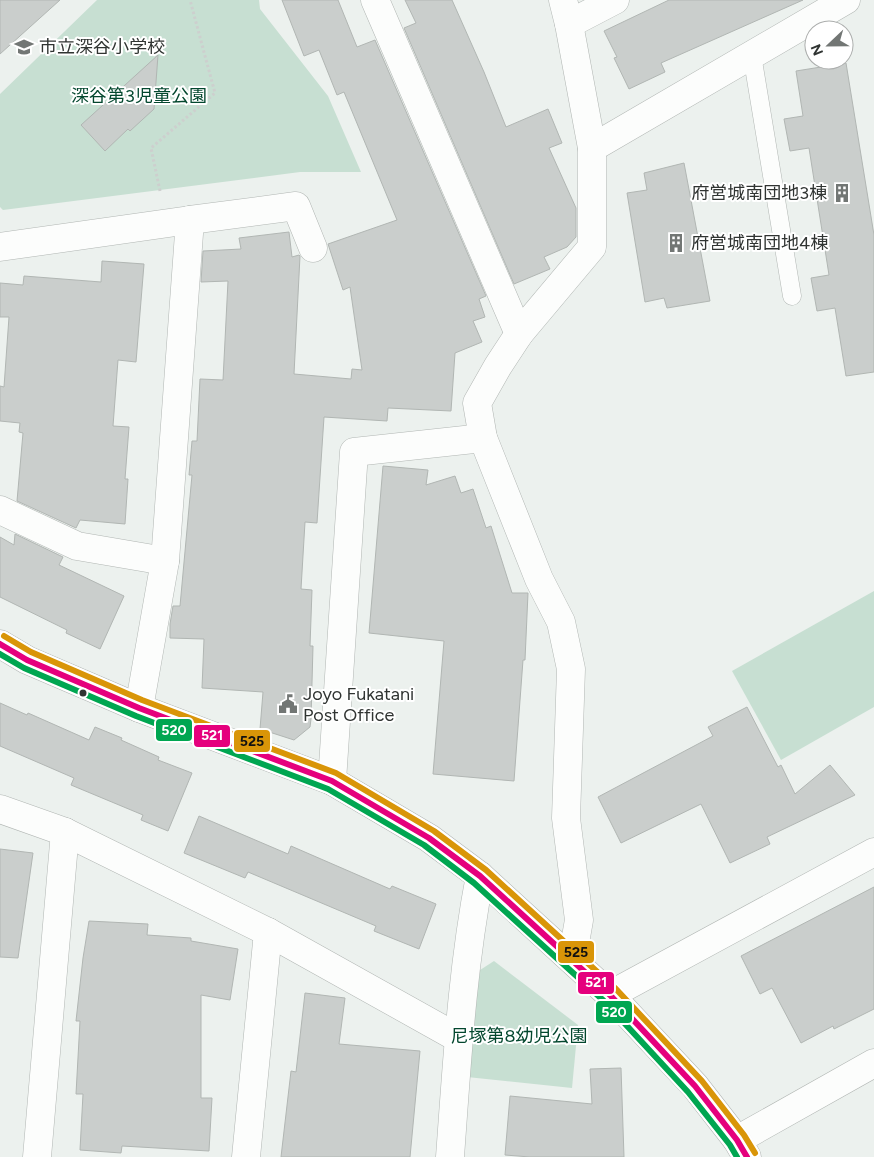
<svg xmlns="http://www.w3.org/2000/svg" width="874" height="1157" viewBox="0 0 874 1157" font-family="Figtree,'Noto Sans JP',sans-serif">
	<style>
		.green { fill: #c7dfd2 }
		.building { fill: #cacecc; stroke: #b1b6b3 }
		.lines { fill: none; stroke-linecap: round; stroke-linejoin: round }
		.lane-casing { stroke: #b1b6b3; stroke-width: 19 }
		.street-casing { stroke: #b1b6b3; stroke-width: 29 }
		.secondary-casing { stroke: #b1b6b3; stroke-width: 29 }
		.path { stroke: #cdcfce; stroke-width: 3; stroke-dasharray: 2.5 2.5; stroke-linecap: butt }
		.lane { stroke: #fcfdfc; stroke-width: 18 }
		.street { stroke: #fcfdfc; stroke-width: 28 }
		.secondary { stroke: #f8f8fa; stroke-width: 28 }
		.bus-1-casing { stroke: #fff; stroke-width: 10 }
		.bus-2-casing { stroke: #fff; stroke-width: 10 }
		.bus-3-casing { stroke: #fff; stroke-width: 10 }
		.bus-1 { stroke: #e5007d; stroke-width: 6 }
		.bus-2 { stroke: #00a651; stroke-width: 6 }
		.bus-3 { stroke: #d99508; stroke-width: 6 }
		.bus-dot { fill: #303432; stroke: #fff; stroke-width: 2 }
		.labels { text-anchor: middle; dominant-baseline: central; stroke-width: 4; stroke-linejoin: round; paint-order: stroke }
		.poi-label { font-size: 18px; fill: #303432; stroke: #fff; text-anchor: start }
		.park-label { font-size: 18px; fill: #03472e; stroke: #fff }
		.line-badge { stroke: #fff; stroke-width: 2 }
		.badge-label { font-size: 14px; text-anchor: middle; font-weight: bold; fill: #fff }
		.pale-badge-label { font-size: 14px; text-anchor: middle; font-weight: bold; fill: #111 }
	</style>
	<rect width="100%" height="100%" fill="#ecf1ee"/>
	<g class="green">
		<path d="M97,0h162l1,9 68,87 33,76h-61l-297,38 -3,-3v-113z"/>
		<path d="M874,591v116l-93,53 -49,-89z"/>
		<path d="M494,961l84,64 -6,63 -105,-11 10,-105z"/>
	</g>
	<g class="building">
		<path d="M0,0h60l-60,54z"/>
		<path d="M282,0h56l19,47 18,-7 111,256 -7,3 6,18 -12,4 9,21 -27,11 -4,58 -63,-3 -1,13 -63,-4 -7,106 -12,-1 -4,67 11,1 -2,56h3l-2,73 -1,8 -16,13 -34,-11 3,-37 -61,-4 2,-49 -34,-1v-14l3,-18h7l12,-131h-3l3,-34h5l3,-62 23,1 5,-99 -27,1 2,-31 38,-2 -2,-11 50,-6 3,25 7,-2 1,1 -6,118 57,5 1,-10 10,1 -12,-83 -7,3 -15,-46 69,-24 -53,-128 -7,3 -18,-45 -15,6z"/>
		<path d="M405,0h47l32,72 22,55 42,-18 14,34 -13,5 27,60v29l-9,10 -23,10 6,12 -36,15 -110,-256 12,-5z"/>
		<path d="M669,0h134l-142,63 4,9 -36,17 -15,-31 3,-1 -13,-26z"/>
		<path d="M158,55l-4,54 -24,22 -2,-2 -23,22 -24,-26z"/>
		<path d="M846,63l28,172v137l-28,4 -11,-68 -18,3 -6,-33 18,-3 -20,-127 -19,3 -6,-32 19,-3 -7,-45z"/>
		<path d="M684,163l26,138 -43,7 -3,-10 -19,4 -18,-109 20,-3 -3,-17z"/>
		<path d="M102,261l42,3 -8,98 -18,-2 -5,66 16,1 -4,52h3l-3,45 -45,-4 -4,8 -59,-27 6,-68 -4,-1 1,-9 -20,-2v-35l4,1 5,-70h-9v-34l23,2 1,-9 77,6z"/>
		<path d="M383,466l45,4 -2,15 29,-9 6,17 12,-4 13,39 5,-2 21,67h16l-3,67h-2l-9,121 -81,-7 11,-133 -75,-8z"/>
		<path d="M15,534l48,23 -4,8 65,31 -24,53 -34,-16 1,-3 -67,-33v-60l14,8z"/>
		<path d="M0,703l27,12 1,-2 61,27 6,-13 27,11 -1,2 38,17 -1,3 34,13 -24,58 -27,-11 2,-5 -72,-30 3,-7 -74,-32z"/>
		<path d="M747,707l31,60 3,-2 14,29 35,-29 25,30 -88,42 3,7 -40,19 -29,-59 -80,39 -23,-46 115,-61 -5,-9z"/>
		<path d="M199,816l89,38 3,-8 99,43 2,-3 44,18 -17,45 -45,-18 2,-5 -128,-54 -3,6 -61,-25z"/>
		<path d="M0,849l33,4 -15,105 -18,-1z"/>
		<path d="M874,887v122l-40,20 -1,-3 -32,17 -29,-55 -12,6 -19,-38z"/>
		<path d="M89,921l59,3 -1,11 44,3v3l47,8 -8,51 -29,-5v103h11l-3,53 -87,-5 -1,7 -41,-3 3,-56h-7l4,-73h-4l7,-63z"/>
		<path d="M305,993l40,5 -6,46 81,7 -10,106h-129l10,-86 5,1z"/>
		<path d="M621,1068l3,89h-94l-25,-2 5,-59 82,8 -2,-35z"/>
	</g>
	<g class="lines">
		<g class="lane-casing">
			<path id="lane" d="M752,55l40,241"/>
		</g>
		<g class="street-casing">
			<g id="street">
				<path d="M375,0l144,334"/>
				<path d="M563,0l6,24 23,124v99l-73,87 -21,32 -21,37 6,35 56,141 22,43 10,47 -5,149 13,102 -7,40"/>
				<path d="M569,24l46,-24"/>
				<path d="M592,148l254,-148"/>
				<path d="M190,220l106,-14 17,42"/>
				<path d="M0,247l190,-27 -25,341 -26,147"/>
				<path d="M0,510l77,36 88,15"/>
				<path d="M332,781l22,-329 129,-14"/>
				<path d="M0,809l65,23 203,100 190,106"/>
				<path d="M610,995l264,-143"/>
				<path d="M737,1140l137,-77"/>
				<path d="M37,1157l28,-325"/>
				<path d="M246,1157l22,-225"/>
				<path d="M450,1157c7,-94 12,-188 30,-281"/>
			</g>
		</g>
		<g class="secondary-casing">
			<path id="secondary" d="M0,644l27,16 112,48 193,73 97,57 51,38 130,119 85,91 42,54 10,17"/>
		</g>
		<path class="path" d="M160,191l-9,-43 64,-55 -25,-93"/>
		<use href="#lane" class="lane"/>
		<use href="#street" class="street"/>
		<use href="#secondary" class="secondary"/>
		<g class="bus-1-casing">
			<path id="bus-1" d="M0,644l27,16 112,48 193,73 97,57 51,38 130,119 85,91 42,54 10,17"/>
		</g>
		<g class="bus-2-casing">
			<path id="bus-2" d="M0,654l24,14 112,48 192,73 96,56 50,38 130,118 84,91 42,53 7,12"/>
		</g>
		<g class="bus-3-casing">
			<path id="bus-3" d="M4,636l27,16 111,48 194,73 98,58 52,39 130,119 86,92 42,54 11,18"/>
		</g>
		<use href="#bus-1" class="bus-1"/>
		<use href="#bus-2" class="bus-2"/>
		<use href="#bus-3" class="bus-3"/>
	</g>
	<defs>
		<g id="school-bare" transform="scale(1.5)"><path d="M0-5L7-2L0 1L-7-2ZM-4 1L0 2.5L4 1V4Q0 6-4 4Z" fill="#727674" stroke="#fff" stroke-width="2.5" paint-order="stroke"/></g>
		<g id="building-bare" transform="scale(1.5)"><path d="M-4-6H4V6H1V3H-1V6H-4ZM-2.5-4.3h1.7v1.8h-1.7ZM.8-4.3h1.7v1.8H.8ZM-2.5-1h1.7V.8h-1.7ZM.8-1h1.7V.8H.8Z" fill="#727674" stroke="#fff" stroke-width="2.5" paint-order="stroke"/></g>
		<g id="civic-bare" transform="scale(1.5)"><path d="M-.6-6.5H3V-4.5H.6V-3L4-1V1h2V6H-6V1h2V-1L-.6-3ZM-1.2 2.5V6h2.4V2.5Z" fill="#727674" stroke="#fff" stroke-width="2.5" paint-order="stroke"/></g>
	</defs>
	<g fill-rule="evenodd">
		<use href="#school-bare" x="24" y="47"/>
		<use href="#building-bare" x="842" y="193"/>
		<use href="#building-bare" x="676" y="243"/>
		<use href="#civic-bare" x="288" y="704"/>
	</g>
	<circle class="bus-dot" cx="83" cy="693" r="4.5"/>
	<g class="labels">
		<g class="poi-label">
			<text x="39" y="47">市立深谷小学校</text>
			<text x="827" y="193" text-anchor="end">府営城南団地3棟</text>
			<text x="691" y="243">府営城南団地4棟</text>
			<text x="303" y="694">Joyo Fukatani<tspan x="303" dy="21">Post Office</tspan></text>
		</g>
		<g class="park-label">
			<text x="139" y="96">深谷第3児童公園</text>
			<text x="519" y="1036">尼塚第8幼児公園</text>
		</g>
	</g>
	<g class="line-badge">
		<rect x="155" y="718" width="38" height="24" rx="5" fill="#00a651"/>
		<rect x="193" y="724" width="38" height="24" rx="5" fill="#e5007d"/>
		<rect x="233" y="729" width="38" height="24" rx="5" fill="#d99508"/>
		<rect x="557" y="940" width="38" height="24" rx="5" fill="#d99508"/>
		<rect x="577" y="971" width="38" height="24" rx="5" fill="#e5007d"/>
		<rect x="595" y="1000" width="38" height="24" rx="5" fill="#00a651"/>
	</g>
	<g class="badge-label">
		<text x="174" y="735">520</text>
		<text x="212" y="740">521</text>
		<text x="596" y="987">521</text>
		<text x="614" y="1017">520</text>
	</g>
	<g class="pale-badge-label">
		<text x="252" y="746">525</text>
		<text x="576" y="957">525</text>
	</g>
	<g transform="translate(829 45) rotate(248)"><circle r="24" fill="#ffffff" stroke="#acaead"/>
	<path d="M0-4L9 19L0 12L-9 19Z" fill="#727674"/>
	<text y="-8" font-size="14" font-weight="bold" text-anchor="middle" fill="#303432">N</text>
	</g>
</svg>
